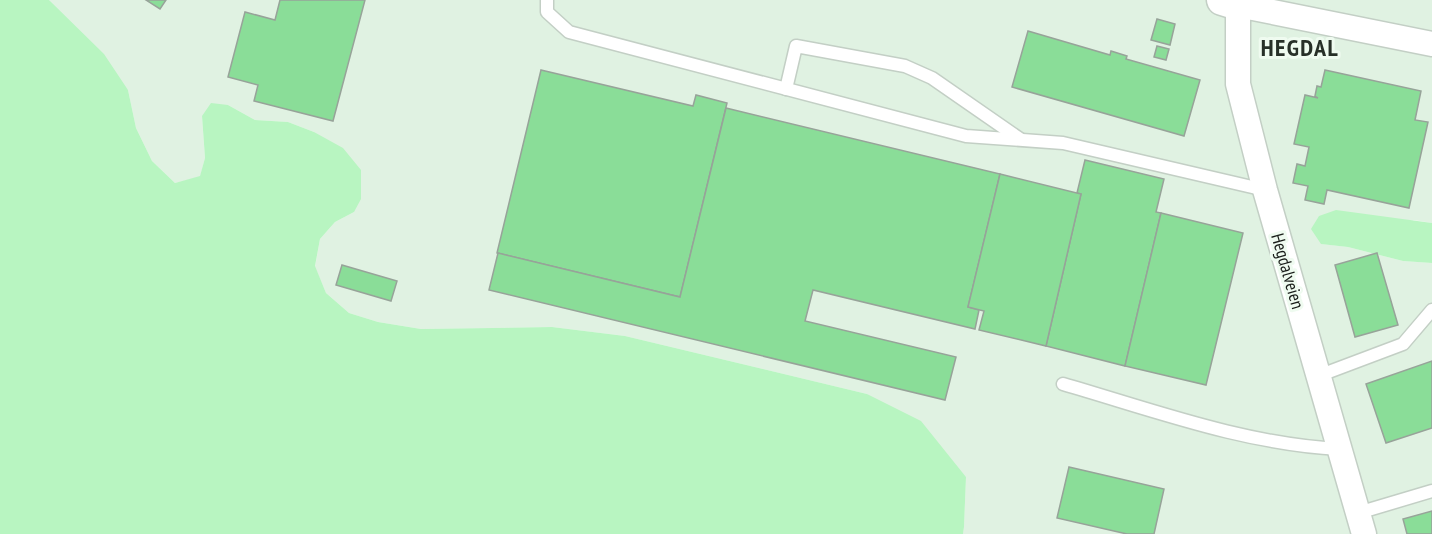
<svg xmlns="http://www.w3.org/2000/svg" width="1432" height="534" viewBox="0 0 1432 534" font-family="'PT Sans Narrow',sans-serif">
	<style>
		.built { fill: #e0f2e2 }
		.green { fill: #b8f5c1 }
		.building { fill: #8add98; stroke: #97a399; stroke-width: 1.5 }
		.lines { fill: none; stroke-linecap: round; stroke-linejoin: round }
		.service-casing { stroke: #c3cfc5; stroke-width: 15 }
		.minor-casing { stroke: #c3cfc5; stroke-width: 27 }
		.tertiary-casing { stroke: #c3cfc5; stroke-width: 33 }
		.service { stroke: #fff; stroke-width: 12 }
		.minor { stroke: #fff; stroke-width: 24 }
		.tertiary { stroke: #fff; stroke-width: 30 }
		.labels { text-anchor: middle; dominant-baseline: central; stroke-width: 6; stroke-linejoin: round; paint-order: stroke }
		.street-label { font-size: 18px; fill: #191d19; stroke: #effbf0 }
		.district-label { font-size: 24px; font-weight: bold; letter-spacing: 1.5px; fill: #273028; stroke: #effbf0 }
	</style>
	<rect width="100%" height="100%" fill="#effbf0"/>
	<path class="built" d="M49,0h1383v223l-18,-3 -92,24 26,3 55,14 29,2v271h-469l1,-7 2,-50 -99,-83 -242,-58 -73,-9 -131,2 -43,-7 -29,-9 -23,-20 -11,-26 5,-28 15,-17 19,-10 -40,-80 -26,-10 -33,-2 -27,-15 -26,11 3,42 -5,19 -25,6 -23,-22 -16,-33 -8,-38z"/>
	<g class="green">
		<path d="M0,0h49l55,54 24,36 8,38 16,33 23,22 25,-7 5,-18 -3,-42 9,-13 17,2 27,15 33,2 26,10 29,16 18,22v29l-7,13 -19,10 -15,17 -5,27 11,27 23,20 29,9 43,7 131,-2 73,9 242,58 54,27 45,56 -2,50 -1,7h-963z"/>
		<path d="M1336,210l96,13v40l-29,-2 -55,-14 -27,-3 -10,-15 8,-13z"/>
	</g>
	<g class="building">
		<path d="M146,0h20l-6,9z"/>
		<path d="M280,0h85l-32,121 -79,-20 4,-16 -30,-8 17,-65 30,8z"/>
		<path d="M1157,19l18,5 -5,21 -19,-5z"/>
		<path d="M1028,31l82,24 1,-4 16,5 -1,3 74,21 -16,56 -172,-49z"/>
		<path d="M1157,46l12,3 -3,11 -12,-3z"/>
		<path d="M541,70l152,36 3,-11 31,8 -47,194 -183,-44z"/>
		<path d="M1325,70l96,21 -6,29 13,2 -19,86 -82,-18 -3,14 -19,-4 3,-14 -15,-3 4,-19 8,2 4,-19 -15,-3 11,-49 13,3 -3,-2 2,-10 4,1z"/>
		<path d="M726,108l274,66 -32,133 11,3 -4,19 -162,-39 -8,31 151,36 -11,43 -456,-110 9,-37 182,44z"/>
		<path d="M1085,160l79,19 -8,33 5,1 -36,153 -79,-20 35,-152 -4,-1z"/>
		<path d="M1000,174l81,20 -35,152 -67,-16 5,-19 -16,-4z"/>
		<path d="M1161,213l82,20 -37,152 -81,-19z"/>
		<path d="M1377,253l21,72 -43,12 -20,-72z"/>
		<path d="M342,265l55,16 -6,20 -55,-16z"/>
		<path d="M1432,361v67l-46,15 -20,-59z"/>
		<path d="M1069,467l95,22 -10,45h-27l-70,-16z"/>
		<path d="M1432,511v23h-25l-4,-15z"/>
	</g>
	<g class="lines">
		<g class="service-casing">
			<g id="service">
				<path d="M547,0v12l22,20 397,104 97,7 202,47"/>
				<path d="M786,89l10,-43 109,20 27,12 88,61"/>
				<path d="M1318,376l85,-32 29,-34"/>
				<path d="M1063,384c90,26 181,60 276,65"/>
				<path d="M1358,513l74,-22"/>
			</g>
		</g>
		<g class="minor-casing">
			<path id="minor" d="M1364,534l-99,-344 -27,-106v-79l194,39"/>
		</g>
		<g class="tertiary-casing">
			<path id="tertiary" d="M1222,0l16,5"/>
		</g>
		<use href="#service" class="service"/>
		<use href="#minor" class="minor"/>
		<use href="#tertiary" class="tertiary"/>
	</g>
	<g class="labels">
		<g class="street-label">
			<text transform="translate(1288 271) rotate(74)">Hegdalveien</text>
		</g>
		<g class="district-label">
			<text x="1300" y="47">HEGDAL</text>
		</g>
	</g>
</svg>
